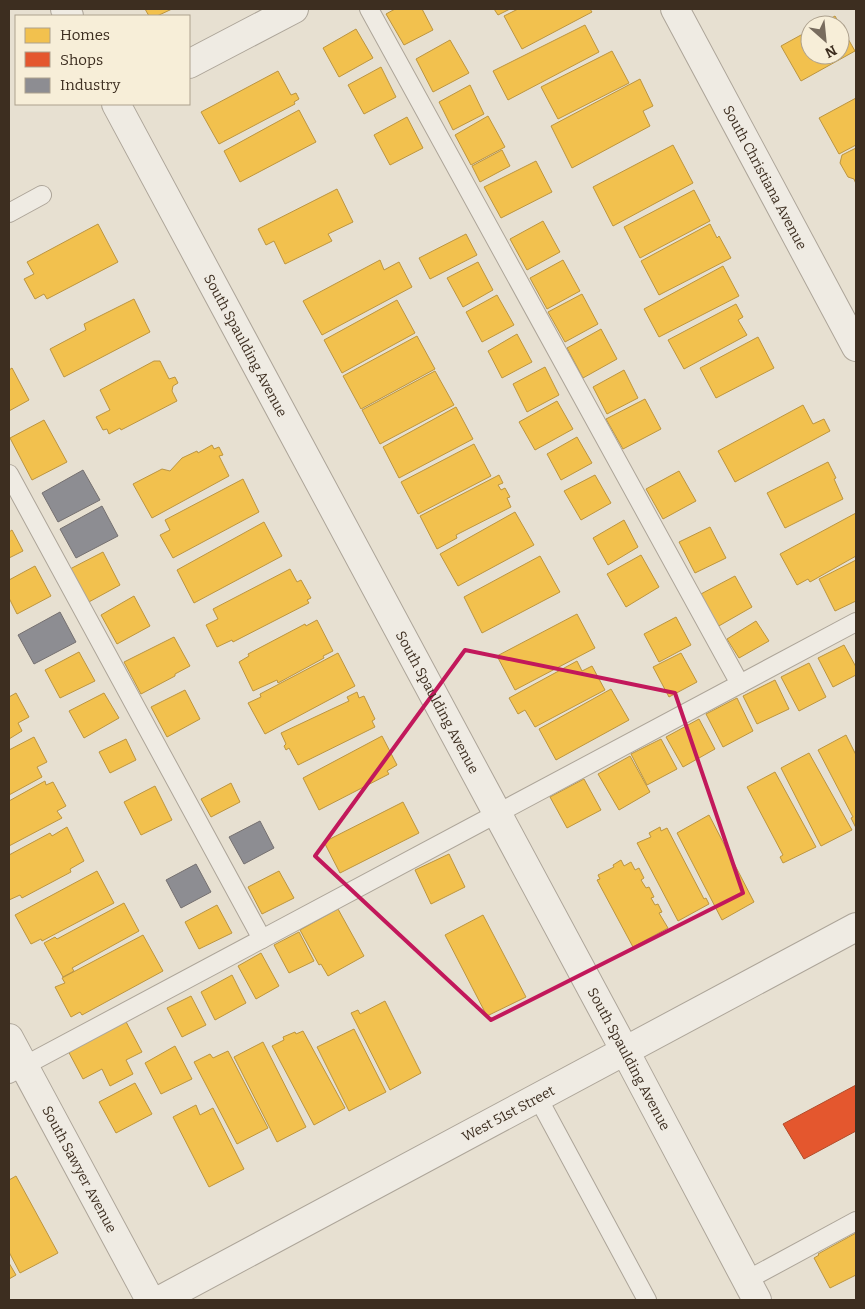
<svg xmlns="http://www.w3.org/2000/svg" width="865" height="1309" viewBox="0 0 865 1309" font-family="Bitter,serif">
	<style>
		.homes { fill: #f2c14e; stroke: #bc9540 }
		.shops { fill: #e4572e; stroke: #b24b2a }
		.industry { fill: #8d8d92; stroke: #757070 }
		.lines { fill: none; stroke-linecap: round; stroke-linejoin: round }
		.service-casing { stroke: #ada599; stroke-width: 20 }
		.minor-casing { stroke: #ada599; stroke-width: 30 }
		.tertiary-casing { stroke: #ada599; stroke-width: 30 }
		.service { stroke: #efebe3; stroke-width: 18 }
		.minor { stroke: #efebe3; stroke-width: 28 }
		.tertiary { stroke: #efebe3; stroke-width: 28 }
		.marked { fill: none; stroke: #c2185b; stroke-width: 4; stroke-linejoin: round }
		.labels { text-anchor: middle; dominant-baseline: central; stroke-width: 5; stroke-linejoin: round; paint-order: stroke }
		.street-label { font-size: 14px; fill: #3d2e20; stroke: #f7eed8 }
	</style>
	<rect width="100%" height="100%" fill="#e7e0d1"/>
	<g class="homes">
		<path d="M145,9h27l-15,7h-8z"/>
		<path d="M395,9h27l11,21 -29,15 -18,-31z"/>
		<path d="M494,9h16l-12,6z"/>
		<path d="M518,9h72l2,3 -70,37 -18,-33z"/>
		<path d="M835,16l20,35 -54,30 -20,-35 29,-16v25h30v-30h-21z"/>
		<path d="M585,25l14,27 -91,48 -15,-29z"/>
		<path d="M356,29l17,29 -34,19 -16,-29z"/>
		<path d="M450,40l19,33 -36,19 -17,-33z"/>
		<path d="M612,51l17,32 -71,36 -17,-32z"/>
		<path d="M381,67l15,30 -32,17 -16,-29z"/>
		<path d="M278,71l13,24 5,-2 3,6 -5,3 1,2 -76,40 -18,-32z"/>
		<path d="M640,79l13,27 -10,5 7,15 -78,42 -21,-42z"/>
		<path d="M470,85l14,29 -31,16 -14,-28z"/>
		<path d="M856,98v47l-17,9 -20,-36z"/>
		<path d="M299,110l17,32 -76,40 -16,-31z"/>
		<path d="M488,116l17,31 -34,18 -16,-30z"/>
		<path d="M407,117l16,31 -33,17 -16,-30z"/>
		<path d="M673,145l20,38 -80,43 -20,-39z"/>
		<path d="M856,148v36l-2,-5 -6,-2 -8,-14 2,-8z"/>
		<path d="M502,150l8,16 -30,16 -8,-16z"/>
		<path d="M536,161l16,31 -51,26 -17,-31z"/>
		<path d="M337,189l16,33 -25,12 4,7 -47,23 -11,-23 -8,4 -8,-16z"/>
		<path d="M694,190l16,31 -70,37 -16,-31z"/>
		<path d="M543,221l17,31 -33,18 -17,-31z"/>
		<path d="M98,224l20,38 -71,37 -3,-5 -9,5 -11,-20 10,-5 -7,-12z"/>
		<path d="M710,224l7,14 2,-2 12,22 -72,37 -18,-34z"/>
		<path d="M466,234l11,21 -47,24 -11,-21z"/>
		<path d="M380,260l4,10 15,-8 13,25 -90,48 -19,-34z"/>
		<path d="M563,260l17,31 -33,18 -17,-31z"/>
		<path d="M478,262l15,28 -30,17 -16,-29z"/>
		<path d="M723,266l16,30 -80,41 -15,-28z"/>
		<path d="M582,294l16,30 -33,18 -17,-30z"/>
		<path d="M497,295l17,30 -32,17 -16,-30z"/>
		<path d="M134,299l16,33 -86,45 -14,-28 36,-19 -2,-6z"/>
		<path d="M397,300l18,33 -73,40 -18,-33z"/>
		<path d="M736,304l7,13 -5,3 9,15 -63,34 -16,-29z"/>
		<path d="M601,329l16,30 -34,19 -16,-30z"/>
		<path d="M517,334l15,28 -30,16 -14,-27z"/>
		<path d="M417,336l18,33 -74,40 -18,-33z"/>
		<path d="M758,337l16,31 -58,30 -16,-30z"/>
		<path d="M154,361h6l9,18 6,-2 3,6 -5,3 -1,5 5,10 -56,29 -1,-2 -11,6 -2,-5 -4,1 -7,-13 14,-7 -10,-20z"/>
		<path d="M545,367l14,28 -32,17 -14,-28z"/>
		<path d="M12,368l17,32 -20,11v-41z"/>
		<path d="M624,370l14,28 -31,16 -14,-27z"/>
		<path d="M435,371l19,34 -74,39 -18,-34z"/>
		<path d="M645,399l16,30 -38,20 -17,-30z"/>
		<path d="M557,401l16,28 -38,21 -16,-28z"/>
		<path d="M803,405l10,19 11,-5 6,12 -95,51 -17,-31z"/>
		<path d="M456,407l17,32 -74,39 -16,-31z"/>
		<path d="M44,420l23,42 -35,18 -22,-42z"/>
		<path d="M577,437l15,26 -31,17 -14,-26z"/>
		<path d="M474,444l17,32 -73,38 -17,-32z"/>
		<path d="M212,445l2,4 5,-2 4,8 -4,1 10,20 -77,42 -19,-34 29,-15 8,2 12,-13 15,-7 1,2z"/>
		<path d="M828,462l8,16 -2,1 9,20 -58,29 -18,-35z"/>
		<path d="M679,471l17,30 -33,18 -17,-30z"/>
		<path d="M499,475l4,8 -5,2 3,5 4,-2 5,9 -3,1 4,9 -55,28 1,3 -20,11 -17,-33z"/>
		<path d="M595,475l16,28 -30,17 -17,-29z"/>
		<path d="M243,479l16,33 -86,46 -13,-23 10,-5 -5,-10z"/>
		<path d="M515,512l19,33 -76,41 -18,-32z"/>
		<path d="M856,513v43l-46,26 -2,-3 -11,6 -17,-31z"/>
		<path d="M624,520l14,27 -30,18 -15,-27z"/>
		<path d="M264,522l18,34 -88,47 -17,-33z"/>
		<path d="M710,527l16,31 -31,15 -16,-31z"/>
		<path d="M12,530l11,21 -14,7v-26z"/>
		<path d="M103,552l17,33 -33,18 -17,-34z"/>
		<path d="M641,555l18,32 -33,20 -19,-33z"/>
		<path d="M540,556l20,36 -78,41 -18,-36z"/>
		<path d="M856,560v41l-21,10 -16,-32z"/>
		<path d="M35,566l16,30 -34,18 -8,-16v-18z"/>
		<path d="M290,569l7,13 4,-2 10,18 -4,2 2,3 -76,39 -1,-2 -15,7 -11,-22 12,-6 -5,-10z"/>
		<path d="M735,576l17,31 -35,20 -18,-32z"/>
		<path d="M134,596l16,30 -33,18 -16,-29z"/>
		<path d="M577,614l18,34 -80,42 -18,-34z"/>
		<path d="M676,617l15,28 -32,17 -15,-28z"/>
		<path d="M317,620l16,31 -10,5 1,2 -46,25 -1,-3 -24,11 -14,-29 10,-6 -1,-2 57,-30 1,2z"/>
		<path d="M756,621l13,20 -30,17 -12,-19z"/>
		<path d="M174,637l16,29 -15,8v2l-34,18 -17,-32z"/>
		<path d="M844,645l12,22v8l-23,12 -15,-29z"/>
		<path d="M79,652l16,29 -35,17 -15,-28z"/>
		<path d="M338,653l17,33 -90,48 -17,-31 13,-6 -1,-3z"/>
		<path d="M681,653l16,29 -28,15 -16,-30z"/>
		<path d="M577,661l5,10 10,-5 13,24 -70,37 -10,-17 -7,4 -9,-16z"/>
		<path d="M809,663l17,34 -27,14 -18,-34z"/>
		<path d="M775,680l14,29 -32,15 -14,-28z"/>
		<path d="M611,689l18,31 -73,40 -17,-31z"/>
		<path d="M185,690l15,29 -33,18 -16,-30z"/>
		<path d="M357,692l2,6 5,-2 11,23 -3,2 3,6 -77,38 -9,-17 -3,2 -2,-4 2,-2 -5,-11 68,-32 -2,-4z"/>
		<path d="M16,693l13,24 -11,6 4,8 -13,8v-42z"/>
		<path d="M104,693l15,25 -35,20 -15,-27z"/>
		<path d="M737,698l16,33 -30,16 -17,-33z"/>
		<path d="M699,719l16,30 -32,18 -17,-30z"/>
		<path d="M846,735l10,20v73l-5,-10 2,-1 -35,-67z"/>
		<path d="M382,736l15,29 -10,6 2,3 -70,36 -16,-32z"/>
		<path d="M34,737l13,25 -10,5 5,10 -33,18v-45z"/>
		<path d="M126,739l10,21 -26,13 -11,-21z"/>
		<path d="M661,739l16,30 -30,16 -16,-31z"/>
		<path d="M809,753l43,77 -31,16 -40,-78z"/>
		<path d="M630,756l20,36 -31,18 -21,-36z"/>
		<path d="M775,772l41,75 -33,16 -3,-6 3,-2 -36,-68z"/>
		<path d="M584,779l17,31 -34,18 -17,-31z"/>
		<path d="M45,781l1,4 7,-3 13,24 -9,5 5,7 -53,28v-45z"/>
		<path d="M231,783l9,19 -29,15 -10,-18z"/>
		<path d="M155,786l17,34 -31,15 -17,-33z"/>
		<path d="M403,802l16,31 -79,40 -16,-31z"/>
		<path d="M709,815l45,87 -32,18 -45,-87z"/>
		<path d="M67,827l17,34 -14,8 1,3 -49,26 -2,-3 -11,5v-45l41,-22 2,3z"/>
		<path d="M660,827l1,4 6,-3 37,71 2,-1 3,6 -31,17 -41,-78 14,-6 -2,-4z"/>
		<path d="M449,854l16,33 -34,17 -16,-34z"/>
		<path d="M621,860l3,6 7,-4 4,8 4,-2 5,10 -3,2 5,8 3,-1 5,10 -3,1 4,7 3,-1 4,8 -3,1 9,15 -35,19 -36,-67 3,-1 -2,-4 16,-8 -1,-2z"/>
		<path d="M97,871l17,32 -72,38 -1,-2 -10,5 -16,-29z"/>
		<path d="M279,871l15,27 -32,16 -14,-27z"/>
		<path d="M124,903l15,28 -67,37 2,3 -11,6 -19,-34 11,-6 2,2z"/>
		<path d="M217,905l15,28 -33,16 -14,-27z"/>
		<path d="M338,909l26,47 -36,20 -7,-12 -2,1 -19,-35z"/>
		<path d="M483,915l43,82 -39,19 -42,-81z"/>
		<path d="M299,932l15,29 -25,12 -15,-28z"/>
		<path d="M143,935l20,36 -81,44 -2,-3 -9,5 -16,-30 10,-4 -3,-5z"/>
		<path d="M261,953l18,33 -23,13 -18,-33z"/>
		<path d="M232,975l14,28 -31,17 -14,-28z"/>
		<path d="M191,996l15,29 -24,12 -15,-29z"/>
		<path d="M385,1001l36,72 -31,17 -39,-77 7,-3 2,4z"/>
		<path d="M124,1018l18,34 -16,8 7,14 -23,12 -8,-17 -19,10 -16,-30z"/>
		<path d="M354,1029l32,63 -37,19 -32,-64z"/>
		<path d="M303,1031l42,77 -31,17 -42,-79 12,-6 -1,-3 12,-5 1,2z"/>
		<path d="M263,1042l43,85 -29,15 -43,-85z"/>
		<path d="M175,1046l17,33 -31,15 -16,-31z"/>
		<path d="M228,1051l40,77 -31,16 -43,-82 16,-8 3,4z"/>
		<path d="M135,1083l17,31 -36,19 -17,-31z"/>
		<path d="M196,1105l4,10 13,-7 31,61 -35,18 -36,-70z"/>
		<path d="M16,1176l42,77 -38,20 -11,-21v-72z"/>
		<path d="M856,1233v42l-26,13 -16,-30 5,-3 -1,-1z"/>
		<path d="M9,1263l7,12 -7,4z"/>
	</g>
	<path class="shops" d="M856,1085v46l-52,28 -21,-35z"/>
	<g class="industry">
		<path d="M83,470l17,30 -42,22 -16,-29z"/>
		<path d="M102,506l16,30 -42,22 -16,-29z"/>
		<path d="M60,612l16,30 -42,22 -16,-29z"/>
		<path d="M260,821l14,27 -30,16 -15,-27z"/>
		<path d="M196,864l15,28 -30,16 -15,-28z"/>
	</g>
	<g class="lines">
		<g class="service-casing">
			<g id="service">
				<path d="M369,9l371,675"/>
				<path d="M9,213l33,-18"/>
				<path d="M9,474l253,465"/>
				<path d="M9,1074l847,-452"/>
				<path d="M538,1098l109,202"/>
				<path d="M747,1280l109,-59"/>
			</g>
		</g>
		<g class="minor-casing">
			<g id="minor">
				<path d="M65,9l4,7"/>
				<path id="s1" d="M675,9l181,338"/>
				<path d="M189,64l105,-55"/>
				<path id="s2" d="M116,104l509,947 132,249"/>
				<path id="s3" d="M9,1038l141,262"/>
			</g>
		</g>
		<g class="tertiary-casing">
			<g id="tertiary">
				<path id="s4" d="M160,1300l696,-373"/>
			</g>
		</g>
		<use href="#service" class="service"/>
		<use href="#minor" class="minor"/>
		<use href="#tertiary" class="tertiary"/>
	</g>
	<path class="marked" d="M465,650l210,43 68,200 -252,127 -176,-164z"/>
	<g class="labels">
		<g class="street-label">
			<text stroke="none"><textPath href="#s1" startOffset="191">South Christiana Avenue</textPath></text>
			<text stroke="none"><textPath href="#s2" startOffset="274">South Spaulding Avenue</textPath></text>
			<text stroke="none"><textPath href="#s2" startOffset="679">South Spaulding Avenue</textPath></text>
			<text stroke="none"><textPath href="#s2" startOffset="1084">South Spaulding Avenue</textPath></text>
			<text stroke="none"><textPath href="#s4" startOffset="395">West 51st Street</textPath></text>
			<text stroke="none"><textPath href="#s3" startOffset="149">South Sawyer Avenue</textPath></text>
		</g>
	</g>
	<rect width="865" height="1309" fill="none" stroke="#3d2e20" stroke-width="20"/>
	<rect x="15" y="15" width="175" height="90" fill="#f7eed8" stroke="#ada18e"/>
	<rect x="25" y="28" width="25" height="15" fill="#f2c14e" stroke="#ada18e"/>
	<text x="60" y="40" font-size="15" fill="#3d2e20">Homes</text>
	<rect x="25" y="52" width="25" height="15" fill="#e4572e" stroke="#ada18e"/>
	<text x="60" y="65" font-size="15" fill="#3d2e20">Shops</text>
	<rect x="25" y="78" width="25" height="15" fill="#8d8d92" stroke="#ada18e"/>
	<text x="60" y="90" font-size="15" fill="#3d2e20">Industry</text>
	<g transform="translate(825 40) rotate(153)"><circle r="24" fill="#f7eed8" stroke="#ada18e"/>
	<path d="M0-4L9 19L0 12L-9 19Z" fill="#786c5e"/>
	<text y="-8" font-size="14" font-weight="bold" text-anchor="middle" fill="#3d2e20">N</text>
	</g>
</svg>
